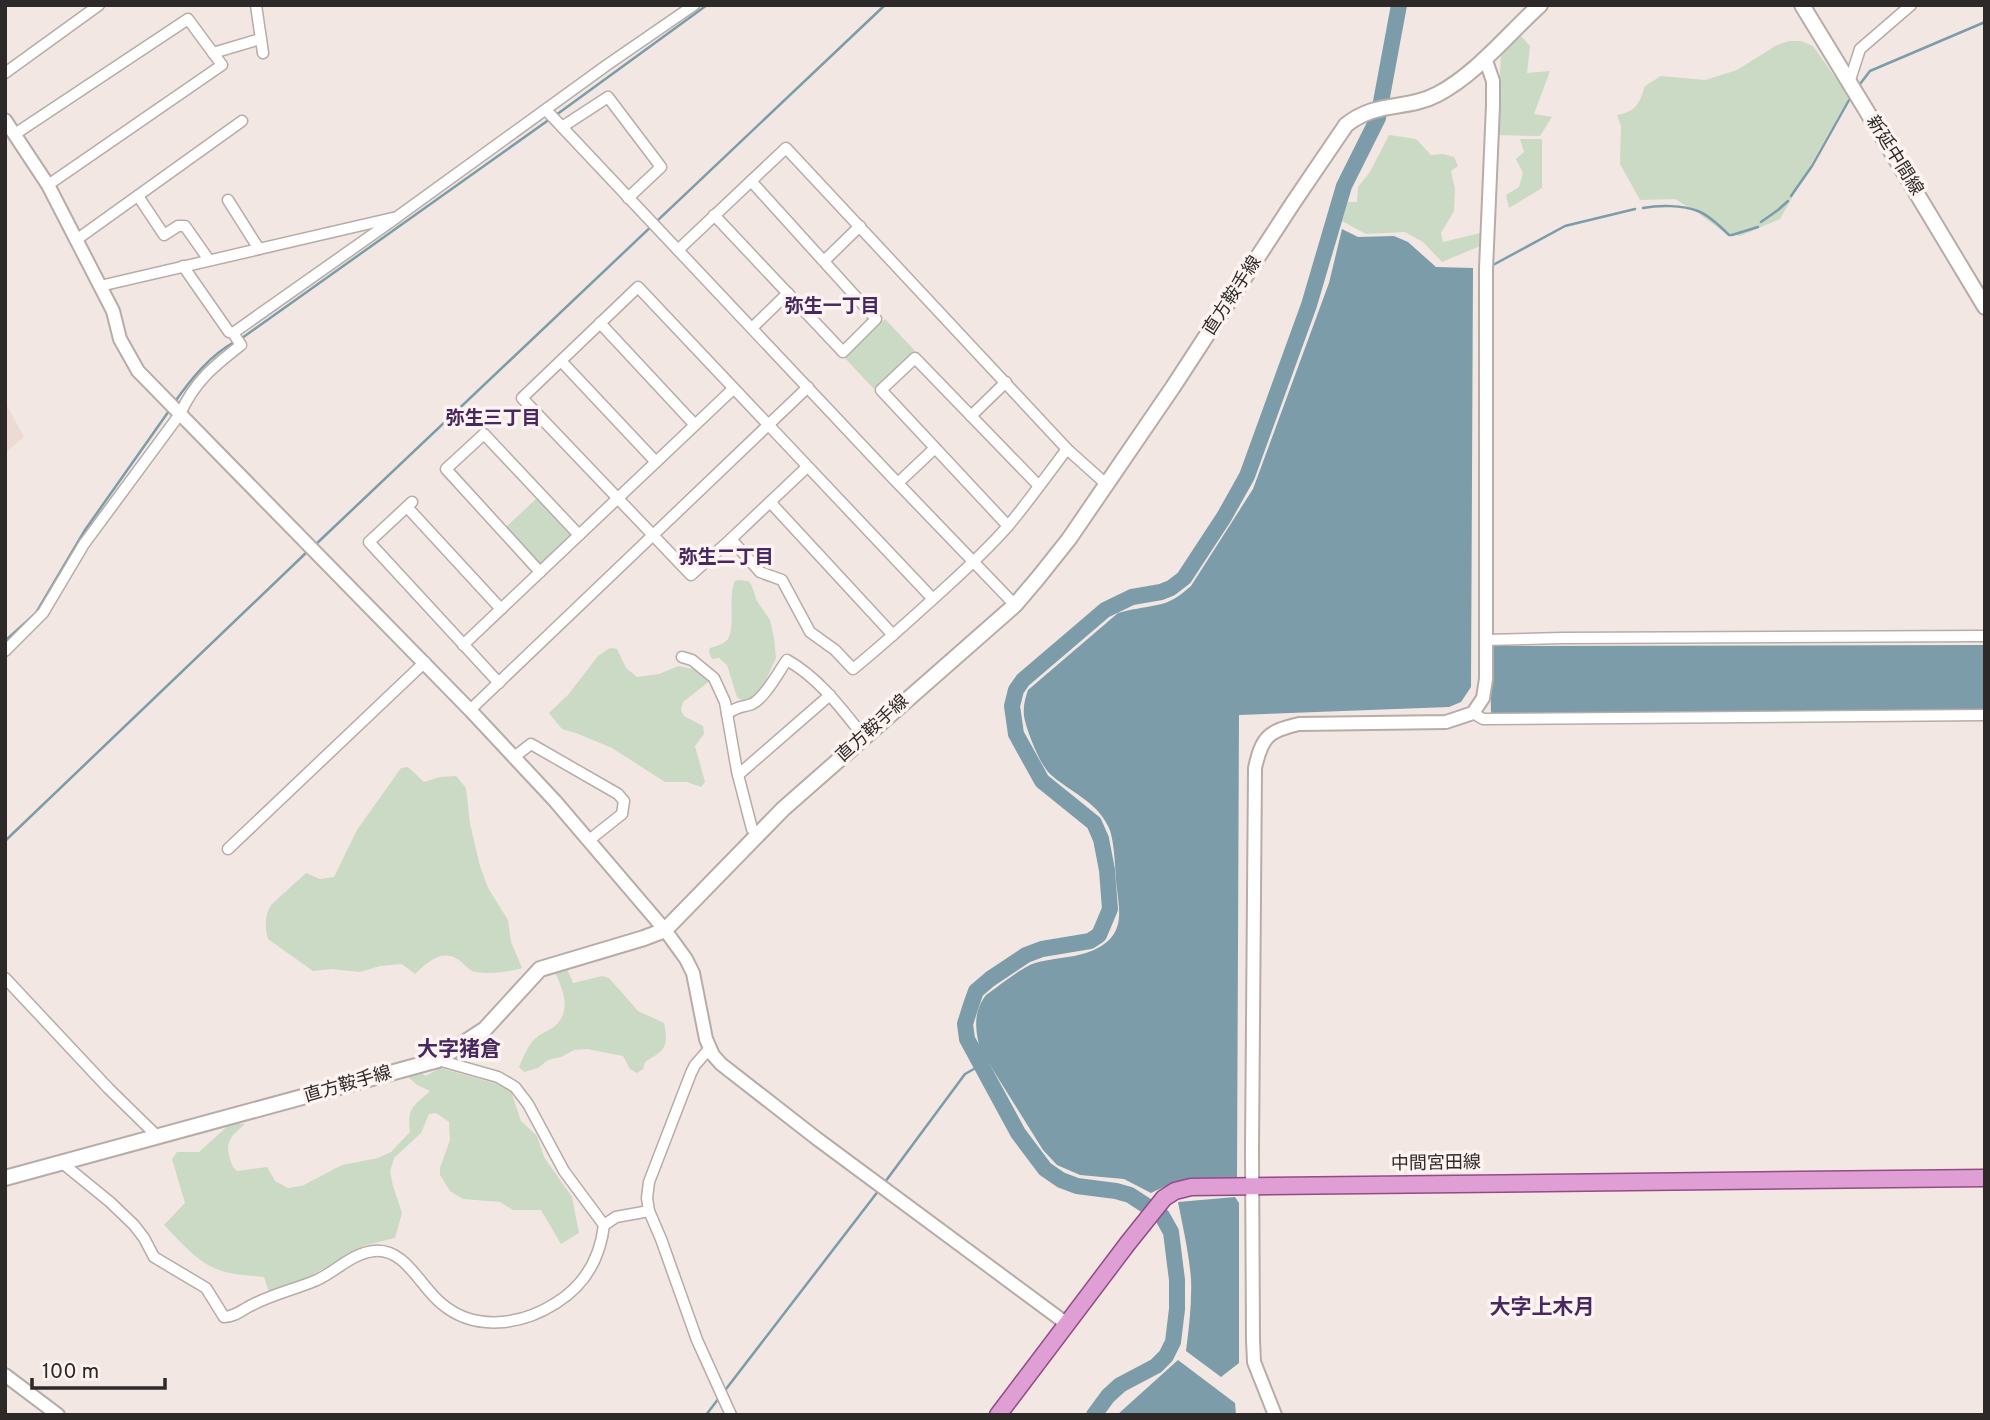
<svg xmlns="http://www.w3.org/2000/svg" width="1990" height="1420" viewBox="0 0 1990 1420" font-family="Overpass,'Noto Sans JP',sans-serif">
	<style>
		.built { fill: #eddad3 }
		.green { fill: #cadac5 }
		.water { fill: #7c9caa }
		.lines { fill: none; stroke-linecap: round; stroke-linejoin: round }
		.stream { stroke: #7c9caa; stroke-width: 2.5 }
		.river { stroke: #7c9caa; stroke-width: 16 }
		.minor-casing { stroke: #b7aca8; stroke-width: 13 }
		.tertiary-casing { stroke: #b7aca8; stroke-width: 16 }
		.secondary-casing { stroke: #b7aca8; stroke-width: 18 }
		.primary-casing { stroke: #934b86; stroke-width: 19 }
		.minor { stroke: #fff; stroke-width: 10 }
		.tertiary { stroke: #fff; stroke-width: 12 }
		.secondary { stroke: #fff; stroke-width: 14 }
		.primary { stroke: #df9ed4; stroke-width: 16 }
		.labels { text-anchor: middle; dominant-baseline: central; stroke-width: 7; stroke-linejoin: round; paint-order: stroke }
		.street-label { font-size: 18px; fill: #2d2928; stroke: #fdf4f1 }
		.neighbourhood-label { font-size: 19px; font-weight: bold; fill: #482860; stroke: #fdf4f1 }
		.quarter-label { font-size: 21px; font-weight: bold; fill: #482860; stroke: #fdf4f1 }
	</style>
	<rect width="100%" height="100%" fill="#f2e7e2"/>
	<path class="built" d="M5,402l19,35 -19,16z"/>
	<g class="green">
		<path d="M1520,35l10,11 -3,27 23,-2 -16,43 18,3 -12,19 -43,-1 4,-81z"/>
		<path d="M1789,41h12l12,5 36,51 -69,122 -40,17 -16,-4 -26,-19 -23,-14 -35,1 -20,-36 1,-38 -4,-11c20,-4 22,-11 28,-29l16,-10 44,4 32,-10 40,-25z"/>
		<path d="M1389,135l27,4 15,16 12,-1 11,3 4,9 -7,5 4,18 -1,22 -13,22 2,9 37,-9v13l-38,16 -19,-20 -18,-10 -39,2 -24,-13 6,-19h9l1,-15 12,-15z"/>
		<path d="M1520,139h22v49l-33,20 -3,-13 13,-8 4,-14 -7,-14 8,-7z"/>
		<path d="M885,319l30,32 -41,38 -30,-32z"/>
		<path d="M537,498l35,37 -32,30 -35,-37z"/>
		<path d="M738,580l10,1 3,3 6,17 13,19 4,18 2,20 -19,41c-6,2 -15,3 -20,-2l-10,-32 -8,-7 -7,1 -3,-7 1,-4c6,-2 16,-4 19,-11 6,-14 -1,-42 6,-56z"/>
		<path d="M610,648l7,1 9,19 11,9 22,-3 20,-8 21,5 11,9 -28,22 -2,8 3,6 19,10 1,8 -9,12 10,36 -4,5 -14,-5h-22l-53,-34 -36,-15 -14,-4 -13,-16 19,-18 30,-39z"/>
		<path d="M408,767l16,15 16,-5 16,-1 10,12 4,36 10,42 8,22 20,32 3,22 11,26c-10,4 -41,7 -50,3 -5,-3 -9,-8 -13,-11 -18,-12 -32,3 -44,14l-13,-10 -22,2 -20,6 -29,-3 -18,2 -45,-32c-3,-12 -4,-24 4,-35l34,-31 14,6 14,-2 23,-47 44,-62z"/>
		<path d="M565,964l8,19 29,-7 7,2 29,33 26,12c5,25 1,27 -19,39l-2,7 -6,4 -7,-4 -7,-13 -36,-7 -13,1 -13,7 -13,3 -10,8 -14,4 -5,-5c4,-9 9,-23 17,-29 5,-5 13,-7 19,-12 18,-17 7,-37 -1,-57z"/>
		<path d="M440,1068l65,18 6,5 10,30 16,15 7,21 28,40 7,36 -18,11 -20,-34h-28l-13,-8 -37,-3 -13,-8 -10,-16v-7l10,-28 -1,-18 -13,-9 -7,1 -8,19 -27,25 -4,14 3,14 9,27 -7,25 -29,7 -56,31 -41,16 -5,-15c-17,-2 -35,-2 -50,-9 -20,-9 -35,-28 -50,-43l21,-22 -13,-44 5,-7h22l31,-28h15c-11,10 -20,16 -16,31 2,7 2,11 8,16l30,-4 8,14 13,7 14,-2 40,-21 36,-7 13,-6 19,-20c-3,-25 3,-25 20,-41l-13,-6 -12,-11 12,-3 9,5z"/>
	</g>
	<g class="water">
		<path d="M1342,229l16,8 36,-1 14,6 28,25 37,1 -2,419 -10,15 -12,5 -210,8 -2,463 -61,3 -25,12 -27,-14 -44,-4 -23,-10 -14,-15 -63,-101c-5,-20 -7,-37 6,-54 13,-9 36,-28 49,-32 25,-7 55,-4 75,-24 13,-14 9,-32 7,-50 -2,-15 -2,-51 -9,-63 -12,-25 -38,-34 -58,-52 -10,-9 -24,-45 -26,-58 -1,-10 1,-17 4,-26l90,-77c13,-4 25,-5 39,-8 13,-2 24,-10 34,-19l62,-97 76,-206z"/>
		<path d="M1985,645v67l-494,1 -1,-67z"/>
		<path d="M1235,1197l4,6v160l-18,14 -35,-26c3,-24 6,-48 5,-72 -2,-26 -8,-51 -13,-77z"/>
		<path d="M1178,1360l57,43 1,12h-119z"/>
	</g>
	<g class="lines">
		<g class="stream">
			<path d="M1860,84l10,-13 115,-49"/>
			<path d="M556,115l151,-110"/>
			<path d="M1791,196l21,-30 37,-66"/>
			<path d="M1643,208c16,-3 39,-3 55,3 10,4 23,16 31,24h3l26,-8"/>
			<path d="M1761,222l17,-12 10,-9"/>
			<path d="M1493,265l72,-39 70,-17"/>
			<path d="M242,338l308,-219"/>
			<path d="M174,403c17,-24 36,-48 62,-62"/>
			<path d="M314,546l571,-541"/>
			<path d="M5,641l31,-28 49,-83 86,-122"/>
			<path d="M5,841l304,-291"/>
			<path d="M885,1182l80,-108 16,-9"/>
			<path d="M723,1393l156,-203"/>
			<path d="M706,1415l13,-17"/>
		</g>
		<path class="river" d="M1094,1415l14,-19 12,-11 36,-19 10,-10 7,-14 4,-33v-29l-6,-48 -9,-16 -32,-21 -14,-4 -39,-5 -16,-6 -16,-11 -27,-36 -51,-94 -2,-15 6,-19 5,-14 14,-12 36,-24 16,-6 48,-8 9,-6 11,-26 -3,-39 -6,-31 -7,-16 -52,-42 -26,-47 -4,-28 4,-16 7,-10 82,-70 27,-13 29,-5 10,-4 13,-10 40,-61 23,-41 62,-171 35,-119 34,-68 21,-113"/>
		<g class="minor-casing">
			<g id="minor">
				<path d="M256,5l7,48"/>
				<path d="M213,53l47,-14"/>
				<path d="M5,73l94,-68"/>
				<path d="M1849,83l11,-34 51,-44"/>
				<path d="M546,110l343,364 126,131"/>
				<path d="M562,127l46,-30 53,70 -33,31"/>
				<path d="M15,134l173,-115 34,46 -174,120"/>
				<path d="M138,196l26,39 14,-9h7l24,34"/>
				<path d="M228,200l31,49"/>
				<path d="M714,215l129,137 33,-33 -125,-138"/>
				<path d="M76,240l166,-119"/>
				<path d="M678,250l108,-102 281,301 39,35"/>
				<path d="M824,261l36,-35"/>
				<path d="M100,286l297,-69 210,-152 87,-60"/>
				<path d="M600,323l95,102"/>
				<path d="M752,328l36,-35"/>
				<path d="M233,333l163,-115"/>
				<path d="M561,361l95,101"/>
				<path d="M971,416l35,-34"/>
				<path d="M898,483l37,-35"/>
				<path d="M412,502l-43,40 130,141"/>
				<path d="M770,502l123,133"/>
				<path d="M407,507l94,102"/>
				<path d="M1008,526l-127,-136 34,-32 124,128"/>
				<path d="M731,539l76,-72"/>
				<path d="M540,572l-94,-103 38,-35 95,101"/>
				<path d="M933,599l-295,-312 -116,111 169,177 40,-36 29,33 22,8 28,52 25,18 18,19c31,-25 60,-52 90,-79 22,-20 45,-41 65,-64 21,-25 40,-52 59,-77"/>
				<path d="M1486,640l76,-2 423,-2"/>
				<path d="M463,645l270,-256"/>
				<path d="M5,651l38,-38 41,-69 96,-130c15,-33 33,-47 61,-69l-8,-12 -4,-1 -46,-66"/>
				<path d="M682,657l10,3 22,18 11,24 12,69 15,58 7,5"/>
				<path d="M470,710l338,-323"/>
				<path d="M1473,713l10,6 502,-4"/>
				<path d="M727,714c12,-9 14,-6 25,-10 13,-6 27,-33 35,-44 33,19 54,48 77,77"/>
				<path d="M514,757l17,-13 87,50 6,7 -2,13 -34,27"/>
				<path d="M738,775l92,-80"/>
				<path d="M228,849l197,-187"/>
				<path d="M5,978l104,111 45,44 2,5"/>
				<path d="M710,1048l-15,17 -4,8 -42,109 -2,16 2,13 12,28 36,101 34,75"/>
				<path d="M61,1162l49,40 24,23 10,13 10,19 52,31 18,29c11,0 19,-8 28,-12 21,-11 44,-16 65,-25 19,-9 36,-27 57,-29 32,-3 46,36 68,53 33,28 80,21 114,-1 29,-18 44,-44 48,-78l-40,-54 -36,-67 -13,-17 -17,-10 -60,-17"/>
				<path d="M604,1225l12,-8 33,-6"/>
			</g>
		</g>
		<g class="tertiary-casing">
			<g id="tertiary">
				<path d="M5,120l43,65 65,126 7,28 18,32 332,339 85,91 110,129 21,29 7,14 13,66 7,16 8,9 95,74 251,186"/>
				<path d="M5,1375l53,40"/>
				<path d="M1275,1415l-21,-53 -1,-22 -1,-190 3,-382c7,-31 13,-37 44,-44l147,-2 27,-9 10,-15 3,-19v-410l7,-164v-24l-8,-23"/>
			</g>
		</g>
		<g class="secondary-casing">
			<g id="secondary">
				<path d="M1802,5l97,159 86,143"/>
				<path d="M5,1178l433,-118 47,-31 55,-60 104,-31 21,-8 118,-121 232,-204 23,-27 31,-39 104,-152 120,-184 53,-78c31,-25 60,-14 92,-31 39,-21 69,-59 102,-89"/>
			</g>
		</g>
		<g class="primary-casing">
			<path id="primary" d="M998,1415l130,-172 36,-45 11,-7 16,-4 794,-9"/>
		</g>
		<use href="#minor" class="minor"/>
		<use href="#tertiary" class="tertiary"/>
		<use href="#secondary" class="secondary"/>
		<use href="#primary" class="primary"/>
	</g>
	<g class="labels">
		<g class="street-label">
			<text transform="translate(1894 156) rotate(58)">新延中間線</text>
			<text transform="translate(1233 296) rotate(-57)">直方鞍手線</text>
			<text transform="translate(873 729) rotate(-42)">直方鞍手線</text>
			<text transform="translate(348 1085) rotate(-16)">直方鞍手線</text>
			<text transform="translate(1436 1164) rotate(-1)">中間宮田線</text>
		</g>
		<g class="neighbourhood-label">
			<text x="832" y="307">弥生一丁目</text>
			<text x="493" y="419">弥生三丁目</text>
			<text x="726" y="558">弥生二丁目</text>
		</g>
		<g class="quarter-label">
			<text x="459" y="1050">大字猪倉</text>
			<text x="1542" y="1308">大字上木月</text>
		</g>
	</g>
	<rect width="1990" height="1420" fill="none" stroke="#2d2928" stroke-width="14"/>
	<path d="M32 1378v10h133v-10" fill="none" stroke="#2d2928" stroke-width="3.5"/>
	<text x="42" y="1378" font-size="21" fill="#2d2928" stroke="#fdf4f1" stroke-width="5" paint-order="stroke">100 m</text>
</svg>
